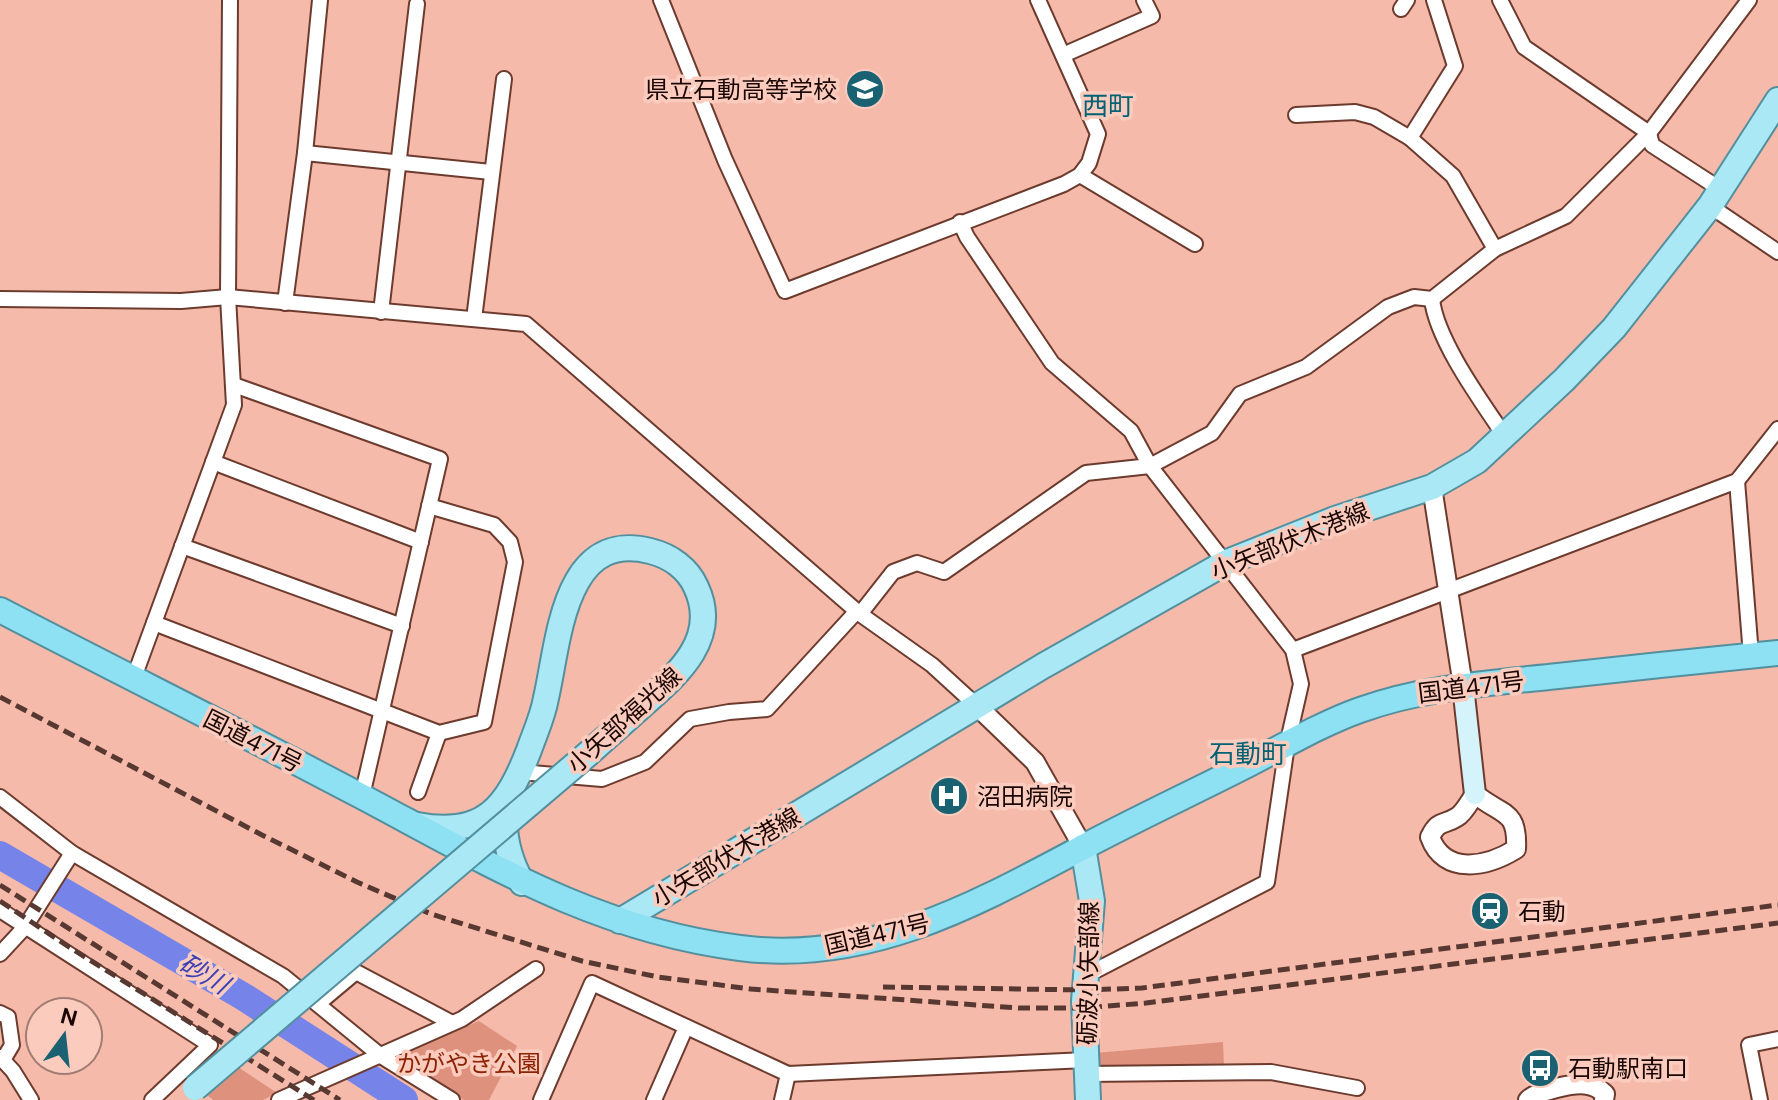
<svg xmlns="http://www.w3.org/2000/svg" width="1778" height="1100" viewBox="0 0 1778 1100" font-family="'DM Sans','Noto Sans JP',sans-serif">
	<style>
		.green { fill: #de917c }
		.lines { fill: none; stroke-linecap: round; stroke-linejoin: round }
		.river { stroke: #7684ea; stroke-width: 28 }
		.minor-casing { stroke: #6c3b2e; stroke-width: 18 }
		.tertiary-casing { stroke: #6c3b2e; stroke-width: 22 }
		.secondary-casing { stroke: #6c3b2e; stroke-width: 24 }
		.primary-casing { stroke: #538f9d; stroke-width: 28 }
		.trunk-casing { stroke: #538f9d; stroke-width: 28 }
		.minor { stroke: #fff; stroke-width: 14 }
		.tertiary { stroke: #fff; stroke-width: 18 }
		.secondary { stroke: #d4f3fa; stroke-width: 20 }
		.primary { stroke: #aae8f6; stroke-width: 24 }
		.trunk { stroke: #8ee0f3; stroke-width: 24 }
		.rail { stroke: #583932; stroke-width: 5; stroke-dasharray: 12 6; stroke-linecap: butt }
		.primary-bridge-casing { stroke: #538f9d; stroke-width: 28; stroke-linecap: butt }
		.primary-bridge { stroke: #aae8f6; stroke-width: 24 }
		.labels { text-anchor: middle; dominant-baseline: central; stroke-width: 7; stroke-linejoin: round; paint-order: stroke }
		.poi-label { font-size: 24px; fill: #1a0703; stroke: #fbcbbe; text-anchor: start }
		.street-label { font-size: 24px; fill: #1a0703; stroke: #fbcbbe }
		.park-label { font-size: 24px; fill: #8c2303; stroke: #fbcbbe }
		.neighbourhood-label { font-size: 26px; fill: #026273; stroke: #fbcbbe }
		.water-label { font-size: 26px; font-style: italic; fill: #3d40b5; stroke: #fbcbbe }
	</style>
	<rect width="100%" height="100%" fill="#f6baab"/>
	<g class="green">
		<path d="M479,1021l38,25 -28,54h-25l-57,-35 -1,-7 7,-9z"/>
		<path d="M1223,1042l1,26 -128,-1 -1,-14z"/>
		<path d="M238,1067l39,26 -14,7h-50l-7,-6z"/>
	</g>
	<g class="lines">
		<path class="river" d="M0,855l244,142 160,103"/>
		<g class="minor-casing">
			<g id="minor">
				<path d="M661,0l64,160 60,131 279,-107 16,-9 9,-12 9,-29 -60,-134"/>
				<path d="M1434,0l21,66 -45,72 43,38 42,73"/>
				<path d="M1500,0l24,47 125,86 3,12 68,44"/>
				<path d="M1401,9l6,-9"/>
				<path d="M1063,55l89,-39 -8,-16"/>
				<path d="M1296,115l59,-3 19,5 36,21"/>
				<path d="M305,153l186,19"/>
				<path d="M1080,175l115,69"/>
				<path d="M1710,206l68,46"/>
				<path d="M960,222l7,15 85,126 79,68 19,35 143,184 8,34 -14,61 -20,137 -182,94"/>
				<path d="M0,299l181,2 47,-4 298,27 334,290 72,51 46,42"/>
				<path d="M1432,299c4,40 49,102 72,136"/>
				<path d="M285,303l20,-150 15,-153"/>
				<path d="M381,312l36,-308"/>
				<path d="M474,319l30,-240"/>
				<path d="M234,385l206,74 -78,337"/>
				<path d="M213,462l208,80"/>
				<path d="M1737,481l14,174"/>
				<path d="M182,546l220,80"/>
				<path d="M860,614l33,-42 24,-9 27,9 142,-99 64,-7 62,-33 28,-39 66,-27 82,-60 26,-10 18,2 63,-50 71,-33 83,-83 100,-133"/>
				<path d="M154,623l285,110 45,-11 31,-160 -5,-20 -16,-17 -65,-19"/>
				<path d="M1293,650l444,-169 41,-52"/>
				<path d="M133,680l101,-275 -6,-108 2,-297"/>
				<path d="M520,772l82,7 43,-17 45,-43 39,-7 38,-3 90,-98"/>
				<path d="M418,792l21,-59"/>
				<path d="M0,797l72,56 211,123 98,80 71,44"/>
				<path d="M0,910l210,135 -58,55"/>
				<path d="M0,954l25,-27 47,-74"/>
				<path d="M319,1003l37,-31 96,51"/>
				<path d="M0,1013l8,4 4,28 -9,15"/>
				<path d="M0,1057l13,14 18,29"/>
				<path d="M1086,1074l185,-2 86,16"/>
				<path d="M279,1100l183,-81 74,-50"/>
				<path d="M541,1100l51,-117 196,91 298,-14"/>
				<path d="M654,1100l32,-73"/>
				<path d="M782,1100l6,-26"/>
				<path d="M1760,1100l-11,-55 29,-6"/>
			</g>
		</g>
		<g class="tertiary-casing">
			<g id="tertiary">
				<path d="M1432,487l31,199"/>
				<path d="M978,707l57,55 48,85"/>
				<path d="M1475,794c27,22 43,15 41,55 -29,18 -72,27 -86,-12 9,-18 13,-11 27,-20 7,-4 13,-16 18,-23z"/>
				<path d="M1528,1100c9,-9 47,-18 60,-15 8,1 12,4 17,9l-1,6"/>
			</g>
		</g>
		<g class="secondary-casing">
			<path id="secondary" d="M1463,686l12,108"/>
		</g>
		<g class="primary-casing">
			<g id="primary">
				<path d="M506,808c-4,26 4,53 16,75"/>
				<path d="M417,825c67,13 90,-18 112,-75 6,-17 14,-34 17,-52 13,-56 17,-169 104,-147 21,5 38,18 46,36 24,51 -18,87 -52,117 -19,17 -37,33 -55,49"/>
				<path d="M1083,847l9,54 -8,100 4,99"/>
				<path d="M620,921l423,-255 182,-103 110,-44 97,-32 45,-26 87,-81 50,-52 96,-122 68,-106"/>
			</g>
		</g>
		<g class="trunk-casing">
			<path id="trunk" d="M0,610c119,62 240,122 359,185 125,66 236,135 381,153 125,16 229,-40 336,-97 56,-30 114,-57 171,-86 37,-19 74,-41 113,-55 64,-23 131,-27 198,-34 73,-8 147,-16 220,-23"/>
		</g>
		<use href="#minor" class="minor"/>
		<use href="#tertiary" class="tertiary"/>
		<use href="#secondary" class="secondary"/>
		<use href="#primary" class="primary"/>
		<use href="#trunk" class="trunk"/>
		<g class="rail">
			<path d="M0,697l262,138 95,47 74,32 151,47 76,16 93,12 268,19h65l62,-5 632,-80"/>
			<path d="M0,885l340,215"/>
			<path d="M0,901l69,46 245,153"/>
			<path d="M883,987l202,3 57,-2 636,-83"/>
		</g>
		<g class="primary-bridge-casing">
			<path id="primary-bridge" d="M195,1088l394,-335"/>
		</g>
		<use href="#primary-bridge" class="primary-bridge"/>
	</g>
	<defs>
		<g id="school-disc" transform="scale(2)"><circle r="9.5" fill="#1a6271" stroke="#fbcbbe"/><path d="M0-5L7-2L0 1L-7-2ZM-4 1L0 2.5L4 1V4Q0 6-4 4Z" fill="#fff"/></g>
		<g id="hospital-disc" transform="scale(2)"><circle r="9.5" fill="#1a6271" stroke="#fbcbbe"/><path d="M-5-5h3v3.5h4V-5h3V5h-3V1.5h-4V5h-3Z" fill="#fff"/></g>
		<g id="station-disc" transform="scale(2)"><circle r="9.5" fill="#1a6271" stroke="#fbcbbe"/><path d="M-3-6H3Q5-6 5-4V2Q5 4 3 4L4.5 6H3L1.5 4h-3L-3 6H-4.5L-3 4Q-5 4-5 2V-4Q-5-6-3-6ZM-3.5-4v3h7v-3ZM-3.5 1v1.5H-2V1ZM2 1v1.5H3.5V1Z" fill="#fff"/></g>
		<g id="bus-disc" transform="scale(2)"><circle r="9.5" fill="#1a6271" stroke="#fbcbbe"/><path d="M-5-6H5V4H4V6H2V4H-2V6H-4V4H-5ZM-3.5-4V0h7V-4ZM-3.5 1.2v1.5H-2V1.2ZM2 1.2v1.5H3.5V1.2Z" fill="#fff"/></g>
	</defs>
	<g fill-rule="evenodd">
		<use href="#school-disc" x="865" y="89"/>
		<use href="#hospital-disc" x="949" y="796"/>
		<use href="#station-disc" x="1490" y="911"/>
		<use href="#bus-disc" x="1540" y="1068"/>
	</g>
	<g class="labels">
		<g class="poi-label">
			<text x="837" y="89" text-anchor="end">県立石動高等学校</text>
			<text x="977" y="796">沼田病院</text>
			<text x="1518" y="911">石動</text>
			<text x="1568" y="1068">石動駅南口</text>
		</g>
		<g class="street-label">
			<text transform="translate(1290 541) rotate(-22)">小矢部伏木港線</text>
			<text transform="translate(1471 687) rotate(-7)">国道471号</text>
			<text transform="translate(624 720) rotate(-42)">小矢部福光線</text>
			<text transform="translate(253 741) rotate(27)">国道471号</text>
			<text transform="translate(726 857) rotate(-31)">小矢部伏木港線</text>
			<text transform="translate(877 934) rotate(-13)">国道471号</text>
			<text transform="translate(1088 973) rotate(-89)">砺波小矢部線</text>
		</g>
		<g class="park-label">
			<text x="469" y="1063">かがやき公園</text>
		</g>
		<g class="neighbourhood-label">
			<text x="1108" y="106">西町</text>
			<text x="1248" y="754">石動町</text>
		</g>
		<g class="water-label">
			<text transform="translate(204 974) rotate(30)">砂川</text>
		</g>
	</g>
	<g transform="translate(64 1036) rotate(15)"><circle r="38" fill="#fbcbbe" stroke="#a17d73" stroke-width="2"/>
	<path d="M0-6L14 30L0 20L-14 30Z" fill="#1a6271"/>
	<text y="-12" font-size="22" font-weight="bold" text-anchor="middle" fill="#1a0703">N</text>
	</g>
</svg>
